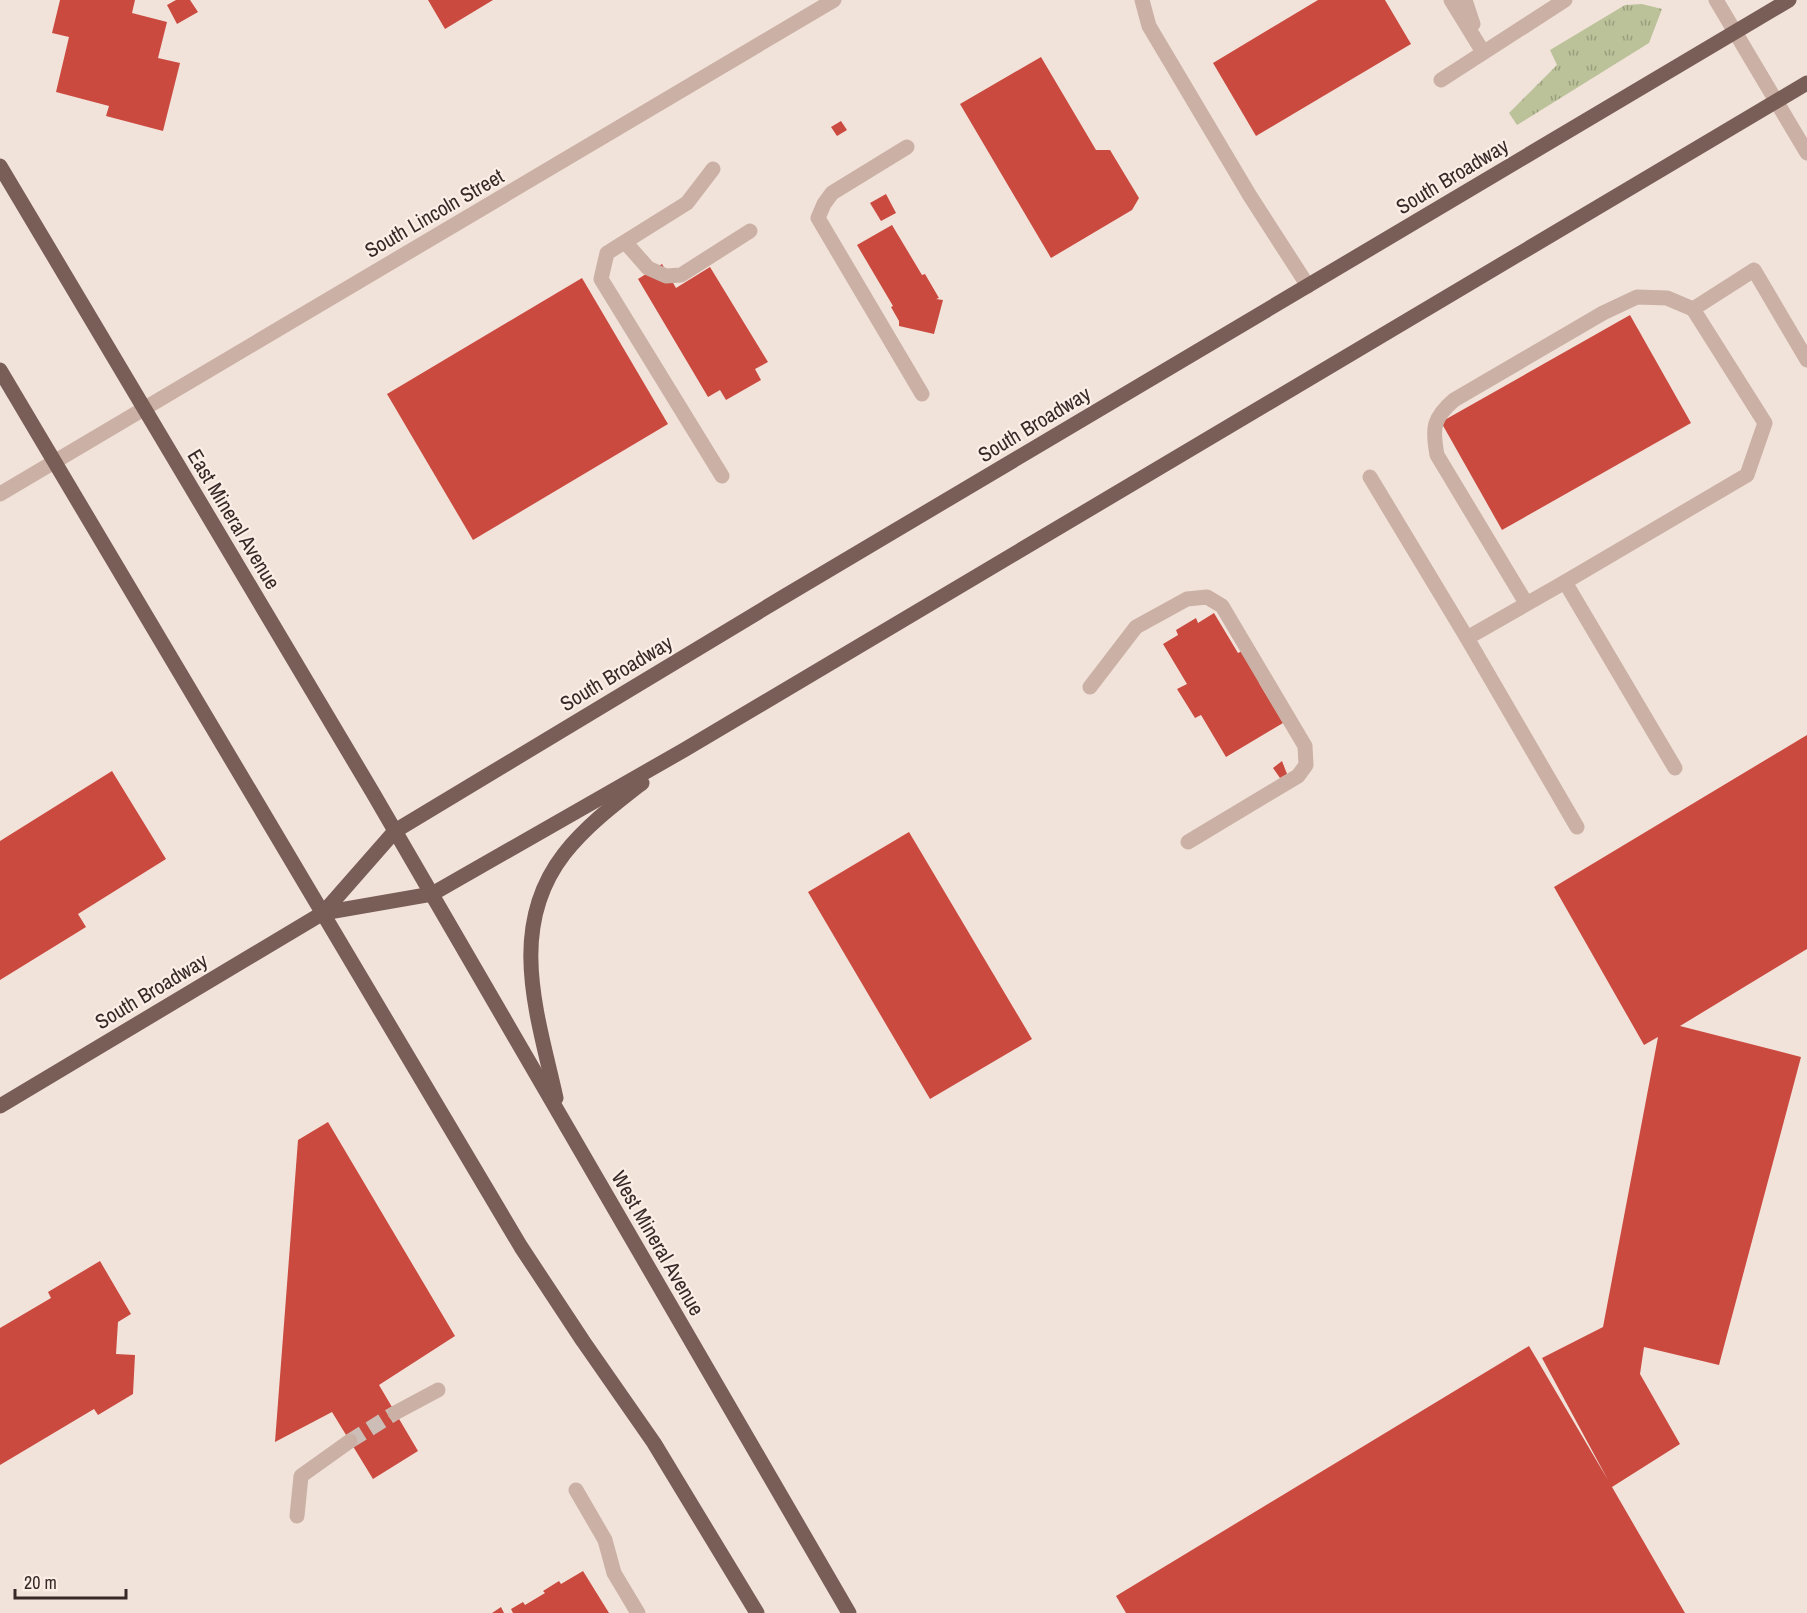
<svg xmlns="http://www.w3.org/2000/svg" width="1807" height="1613" viewBox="0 0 1807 1613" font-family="'Archivo Narrow',sans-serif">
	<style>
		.grass { fill: url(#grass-tufts) }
		.building { fill: #ca4a40 }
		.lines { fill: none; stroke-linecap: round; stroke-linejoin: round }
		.minor-tunnel { stroke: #ccbeb6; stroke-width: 15; stroke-dasharray: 15 8; stroke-linecap: butt }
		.minor { stroke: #cbb0a5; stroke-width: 15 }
		.major { stroke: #795d57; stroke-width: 15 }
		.labels { text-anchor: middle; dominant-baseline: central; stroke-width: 4.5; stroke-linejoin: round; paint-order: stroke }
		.street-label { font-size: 21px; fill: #362927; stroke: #faeee6 }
	</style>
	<defs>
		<pattern id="grass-tufts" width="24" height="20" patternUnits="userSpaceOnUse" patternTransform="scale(1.5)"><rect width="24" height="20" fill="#bbc299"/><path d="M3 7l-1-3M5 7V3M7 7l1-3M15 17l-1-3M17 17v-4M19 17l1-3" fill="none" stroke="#999e7d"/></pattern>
	</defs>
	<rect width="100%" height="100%" fill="#f2e3da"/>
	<path class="grass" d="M1642,4l20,5 -13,34 -132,82 -8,-12 48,-48 -7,-15 75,-45z"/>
	<g class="building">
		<path d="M60,0h75l-3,13 35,9 -9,36 22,5 -17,68 -57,-15 3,-10 -53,-14 13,-55 -17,-4z"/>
		<path d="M176,0h14l8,12 -21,12 -10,-19z"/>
		<path d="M428,0h65l-48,29z"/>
		<path d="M1318,0h67l26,44 -155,92 -43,-73z"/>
		<path d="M1041,57l55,93h14l29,48 -7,12 -81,48 -91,-154z"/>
		<path d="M841,121l6,9 -10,6 -6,-9z"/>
		<path d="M886,194l10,19 -15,8 -11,-18z"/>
		<path d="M892,225l30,50 3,-1 14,24 -3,1 7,1 -9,34 -35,-8v-5l-8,-14 2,-1 -36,-61z"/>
		<path d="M662,264l14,24 34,-21 58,95 -13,7 6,11 -35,20 -6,-10 -12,7 -70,-118z"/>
		<path d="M582,278l86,146 -195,116 -86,-146z"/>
		<path d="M1630,315l61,108 -189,107 -61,-108z"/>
		<path d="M1214,613l24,40 6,-3 18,31 -3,2 24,40 -57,34 -25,-42 -6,3 -18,-29 10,-5 -24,-40 15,-9 -2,-5 20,-12 2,5z"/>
		<path d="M1807,735v214l-127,77 121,31 -82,308 -75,-18 -4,27 40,70 -68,43 73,126h-559l-10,-17 413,-250 79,134 -66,-122 61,-31 55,-290 -14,8 -90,-158z"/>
		<path d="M1282,761l5,13 -7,4 -7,-10z"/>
		<path d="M112,771l54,88 -88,55 8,13 -86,53v-139z"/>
		<path d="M909,832l123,207 -102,60 -122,-207z"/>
		<path d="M328,1122l127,214 -76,49 39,66 -45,28 -41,-67 -57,30 23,-302z"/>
		<path d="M100,1261l31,53 -13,8 -2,32 19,1 -2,39 -35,21 -4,-6 -94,56v-137l51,-30 -3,-6z"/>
		<path d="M583,1571l26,42h-96l-2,-4 12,-7 2,3 20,-12 -2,-2 16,-10 2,3z"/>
		<path d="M501,1607l3,6h-12z"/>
	</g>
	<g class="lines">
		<path class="minor-tunnel" d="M350,1441l45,-28"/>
		<g class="minor">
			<path d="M1142,0l7,26 101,170 58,90"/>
			<path d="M1451,0l32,52"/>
			<path d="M1465,0l8,24"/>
			<path d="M1716,0l91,153"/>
			<path d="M1441,80l124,-80"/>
			<path d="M907,147l-75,46 -8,11 -6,14 104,176"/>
			<path d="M713,169l-26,34 -80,50 -6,26 121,197"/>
			<path d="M625,242l23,26 18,8 15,-1 69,-44"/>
			<path d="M1370,477l97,161"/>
			<path d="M0,494l834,-494"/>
			<path d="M1565,582l-98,56 110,189"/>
			<path d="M1526,603l-89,-148c-5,-27 -4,-37 17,-55l149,-87 34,-16 30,1 26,11"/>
			<path d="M1090,687l46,-60 51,-28 20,-2 15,9 83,140 1,19 -8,11 -110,66"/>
			<path d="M1675,768l-110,-186 182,-107 18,-52 -72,-114 61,-39 53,90"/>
			<path d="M395,1413l43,-23"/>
			<path d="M576,1490l29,50 9,33 24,40"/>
			<path d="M297,1516l4,-40 49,-35"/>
		</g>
		<g class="major">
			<path d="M0,166l373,627 476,820"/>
			<path d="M0,370l521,877 62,94 71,102 103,170"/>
			<path d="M323,913l109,-19 252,-144 1123,-667"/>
			<path d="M556,1098c-18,-82 -50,-169 8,-244 22,-28 51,-50 78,-71"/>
			<path d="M0,1106l323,-193 72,-82 390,-235 1004,-596"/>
		</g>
	</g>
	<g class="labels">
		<g class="street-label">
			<text transform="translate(1452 176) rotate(-31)">South Broadway</text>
			<text transform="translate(434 213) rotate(-30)">South Lincoln Street</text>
			<text transform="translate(1034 424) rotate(-31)">South Broadway</text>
			<text transform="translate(234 519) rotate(59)">East Mineral Avenue</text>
			<text transform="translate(616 673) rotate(-31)">South Broadway</text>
			<text transform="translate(151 991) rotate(-31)">South Broadway</text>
			<text transform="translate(658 1243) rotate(60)">West Mineral Avenue</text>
		</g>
	</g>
	<path d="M15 1589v9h111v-9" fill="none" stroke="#362927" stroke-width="3"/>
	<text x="24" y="1589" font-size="18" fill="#362927" stroke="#faeee6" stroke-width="4.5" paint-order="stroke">20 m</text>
</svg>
